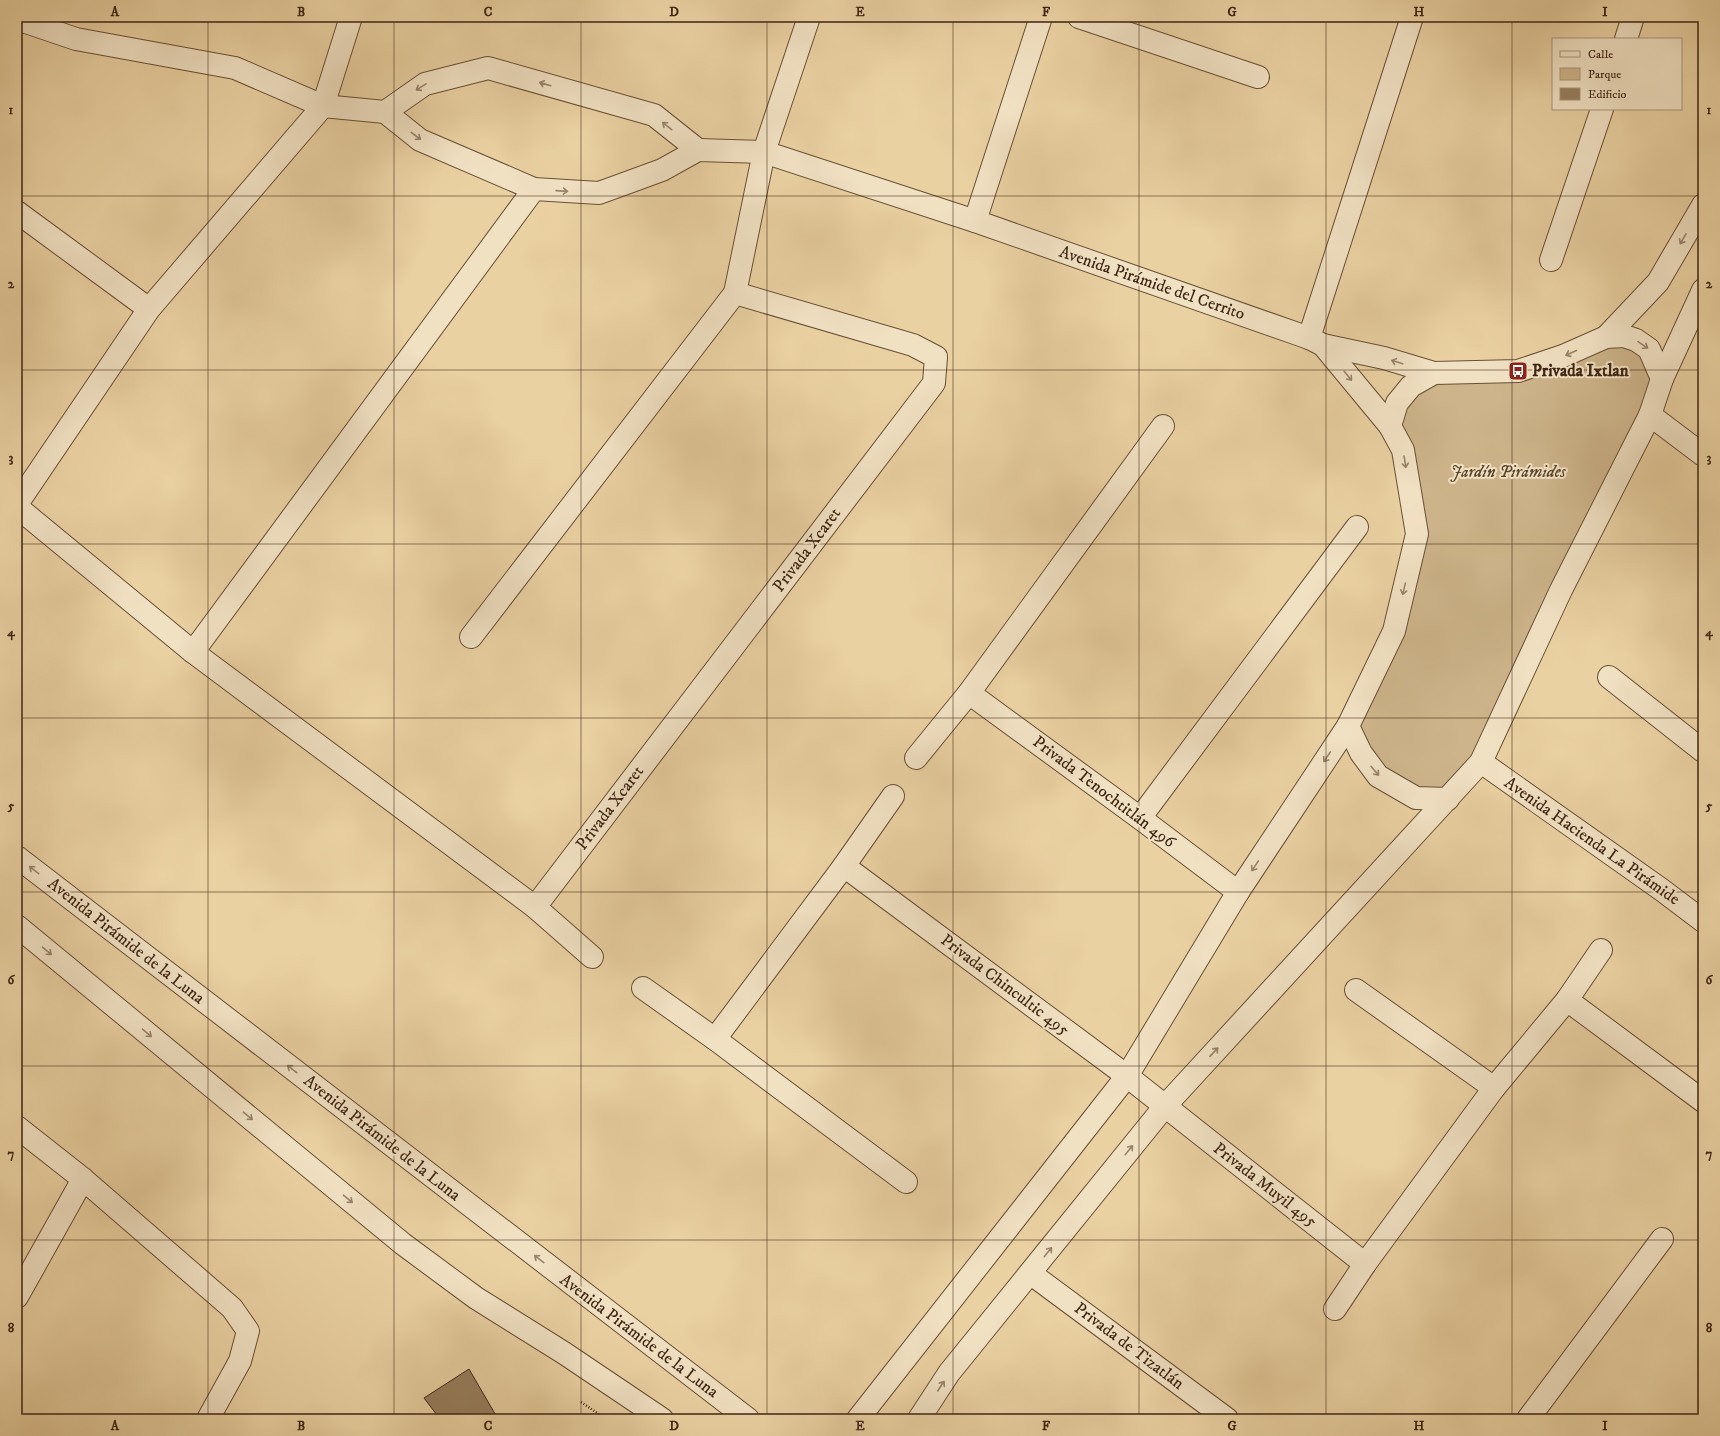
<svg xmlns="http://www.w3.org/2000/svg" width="1720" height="1436" viewBox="0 0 1720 1436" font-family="'IM FELL DW Pica',serif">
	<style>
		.green { fill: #cdb48a; stroke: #866c4e }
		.building { fill: #977e5d; stroke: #3e2513 }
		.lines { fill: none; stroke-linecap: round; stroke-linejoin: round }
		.minor-casing { stroke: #695037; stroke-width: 24 }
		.path { stroke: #3e2513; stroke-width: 2.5; stroke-dasharray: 1 2; stroke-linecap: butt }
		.minor { stroke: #f1e1c3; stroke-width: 22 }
		.oneway { stroke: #98836b }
		.grid { fill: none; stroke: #3e2513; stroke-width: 1; stroke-opacity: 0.55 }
		.labels { text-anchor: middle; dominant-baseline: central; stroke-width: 4; stroke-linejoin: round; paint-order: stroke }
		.street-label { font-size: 17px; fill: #3e2513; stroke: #f1e1c3 }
		.poi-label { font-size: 17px; font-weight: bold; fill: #3e2513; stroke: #f1e1c3; text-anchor: start }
		.park-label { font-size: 17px; font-style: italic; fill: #5b422b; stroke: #f1e1c3 }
		.neatline { fill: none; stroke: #3e2513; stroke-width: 1.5 }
		.grid-label { font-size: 13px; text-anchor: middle; font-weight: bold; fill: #3e2513 }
	</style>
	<rect width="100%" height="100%" fill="#ead1a2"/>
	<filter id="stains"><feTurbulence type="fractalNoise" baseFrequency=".005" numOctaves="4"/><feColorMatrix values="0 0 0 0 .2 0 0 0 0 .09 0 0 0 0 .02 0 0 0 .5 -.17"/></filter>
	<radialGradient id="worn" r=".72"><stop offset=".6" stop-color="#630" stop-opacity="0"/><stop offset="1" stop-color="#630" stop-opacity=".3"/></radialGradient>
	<path class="green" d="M1624,336l38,43 -181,383 -33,37 -70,-23 -30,-50 46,-95 23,-96 -27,-109 21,-40 107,-15z"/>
	<path class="building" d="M469,1369l29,50h-58l-16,-21z"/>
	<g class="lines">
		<g class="minor-casing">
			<g id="minor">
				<path d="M1079,17l179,60"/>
				<path d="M17,19l59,20 159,29 88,38 62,6 35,28 114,49 65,4 63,-23 36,-20 66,2 211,69 334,117 14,7 61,13 50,15 84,-2 45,-15 43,-19 18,-1 12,4 13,9 13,30"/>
				<path d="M1626,39l7,-22"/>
				<path d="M385,112l40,-28 63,-16 166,47 44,35"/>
				<path d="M17,212l132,97"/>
				<path d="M975,221l66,-204"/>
				<path d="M1551,260l51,-151"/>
				<path d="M1606,337l52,-55 45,-77"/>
				<path d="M1309,338l103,-321"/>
				<path d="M1650,415l53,40"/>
				<path d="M1390,426l7,-23 14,-17 23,-13"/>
				<path d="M17,504l132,-195 174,-203 28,-89"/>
				<path d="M17,507l176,145 342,255 57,50"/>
				<path d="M471,637l264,-344 29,-141 45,-135"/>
				<path d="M193,652l341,-463"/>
				<path d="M1609,677l94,74"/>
				<path d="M969,693l171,125 98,74"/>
				<path d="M1348,726l13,27 17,23 38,22 32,1"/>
				<path d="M916,758l53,-65 194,-267"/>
				<path d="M1481,762l181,128 41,31"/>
				<path d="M1140,818l217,-291"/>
				<path d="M17,857l731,562"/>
				<path d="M844,866l283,210 238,188"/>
				<path d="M535,907l399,-524 2,-26 -23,-12 -178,-52"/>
				<path d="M17,926l386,318 73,54 88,55 98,66"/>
				<path d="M643,988l72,51 191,143"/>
				<path d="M1356,990l138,98"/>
				<path d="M1567,1000l136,101"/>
				<path d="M715,1039l129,-173 49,-70"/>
				<path d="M17,1127l66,52 149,129 16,23 -8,30 -32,58"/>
				<path d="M1030,1273l197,146"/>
				<path d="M17,1297l66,-118"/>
				<path d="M1335,1309l30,-45 129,-176 73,-88 34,-50"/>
				<path d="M858,1419l269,-343 111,-184 110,-166 46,-95 23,-97 -14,-84 -13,-24 -67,-81"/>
				<path d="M919,1419l30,-46 216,-267 316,-344 80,-172 89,-175 12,-36 41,-89"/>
				<path d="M1528,1419l134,-180"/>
			</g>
		</g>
		<path class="path" d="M581,1402l25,17"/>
		<use href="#minor" class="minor"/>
	</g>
	<defs><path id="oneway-shaft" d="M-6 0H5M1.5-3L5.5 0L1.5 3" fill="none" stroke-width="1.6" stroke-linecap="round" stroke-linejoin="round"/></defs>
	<g class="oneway">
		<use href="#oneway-shaft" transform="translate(545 84) rotate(-164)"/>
		<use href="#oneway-shaft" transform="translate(421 87) rotate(148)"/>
		<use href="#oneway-shaft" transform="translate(667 126) rotate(-142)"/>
		<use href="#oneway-shaft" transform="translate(416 136) rotate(37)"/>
		<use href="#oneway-shaft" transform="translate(562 191) rotate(4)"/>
		<use href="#oneway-shaft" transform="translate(1683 239) rotate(120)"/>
		<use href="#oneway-shaft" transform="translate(1643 345) rotate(34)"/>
		<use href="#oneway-shaft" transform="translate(1571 353) rotate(156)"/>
		<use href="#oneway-shaft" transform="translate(1397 362) rotate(-163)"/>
		<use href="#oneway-shaft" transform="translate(1348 376) rotate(51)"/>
		<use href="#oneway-shaft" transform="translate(1405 462) rotate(81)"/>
		<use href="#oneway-shaft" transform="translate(1404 589) rotate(103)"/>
		<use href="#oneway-shaft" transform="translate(1327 757) rotate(124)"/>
		<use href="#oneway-shaft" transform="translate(1375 771) rotate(50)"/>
		<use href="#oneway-shaft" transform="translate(1255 866) rotate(124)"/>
		<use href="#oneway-shaft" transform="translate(34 870) rotate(-142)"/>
		<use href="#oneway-shaft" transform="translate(47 951) rotate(40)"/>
		<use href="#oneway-shaft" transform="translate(147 1033) rotate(40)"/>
		<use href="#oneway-shaft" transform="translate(1214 1052) rotate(-47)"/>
		<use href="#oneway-shaft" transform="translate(292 1069) rotate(-142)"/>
		<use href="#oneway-shaft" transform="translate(248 1116) rotate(40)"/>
		<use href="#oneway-shaft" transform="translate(1129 1150) rotate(-51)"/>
		<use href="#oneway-shaft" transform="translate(348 1199) rotate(40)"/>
		<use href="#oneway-shaft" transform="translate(1048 1252) rotate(-51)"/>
		<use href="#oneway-shaft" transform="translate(539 1259) rotate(-142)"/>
		<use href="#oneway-shaft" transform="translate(941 1386) rotate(-57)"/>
	</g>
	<path class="grid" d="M208,17v1402M394,17v1402M581,17v1402M767,17v1402M953,17v1402M1139,17v1402M1326,17v1402M1512,17v1402M17,196h1686M17,370h1686M17,544h1686M17,718h1686M17,892h1686M17,1066h1686M17,1240h1686"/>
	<defs>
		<g id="bus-square" transform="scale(1)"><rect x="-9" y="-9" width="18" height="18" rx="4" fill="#8f2418" stroke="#f1e1c3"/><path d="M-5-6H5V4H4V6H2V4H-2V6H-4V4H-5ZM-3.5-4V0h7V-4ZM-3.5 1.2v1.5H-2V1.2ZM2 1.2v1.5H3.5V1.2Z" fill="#fff"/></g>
	</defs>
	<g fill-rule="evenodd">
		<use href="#bus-square" x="1518" y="371"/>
	</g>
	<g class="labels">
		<g class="street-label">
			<text transform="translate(1152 283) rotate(19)">Avenida Pirámide del Cerrito</text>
			<text transform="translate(807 550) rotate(-53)">Privada Xcaret</text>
			<text transform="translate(1104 792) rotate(37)">Privada Tenochtitlán 496</text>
			<text transform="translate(610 808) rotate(-53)">Privada Xcaret</text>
			<text transform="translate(1592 841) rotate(35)">Avenida Hacienda La Pirámide</text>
			<text transform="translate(126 941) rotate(38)">Avenida Pirámide de la Luna</text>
			<text transform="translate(1005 985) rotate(37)">Privada Chincultic 495</text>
			<text transform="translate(382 1138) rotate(38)">Avenida Pirámide de la Luna</text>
			<text transform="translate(1265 1185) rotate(38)">Privada Muyil 495</text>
			<text transform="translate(639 1336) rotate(37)">Avenida Pirámide de la Luna</text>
			<text transform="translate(1129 1346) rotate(37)">Privada de Tizatlán</text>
		</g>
		<g class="poi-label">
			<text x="1532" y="371">Privada Ixtlan</text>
		</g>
		<g class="park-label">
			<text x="1508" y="472">Jardín Pirámides</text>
		</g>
	</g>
	<rect width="1720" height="1436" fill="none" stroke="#ead1a2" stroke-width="44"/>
	<rect x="1552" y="38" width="130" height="72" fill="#f1e1c3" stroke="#a9967d"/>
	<rect x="1560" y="51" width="20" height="6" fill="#f1e1c3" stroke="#a9967d"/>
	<text x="1588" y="58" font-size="12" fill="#3e2513">Calle</text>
	<rect x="1560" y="68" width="20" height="12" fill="#cdb48a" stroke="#a9967d"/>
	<text x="1588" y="78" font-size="12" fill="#3e2513">Parque</text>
	<rect x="1560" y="88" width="20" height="12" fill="#977e5d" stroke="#a9967d"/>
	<text x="1588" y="98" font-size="12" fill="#3e2513">Edificio</text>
	<rect x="22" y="22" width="1676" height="1392" class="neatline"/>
	<g class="grid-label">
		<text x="115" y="16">A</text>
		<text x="301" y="16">B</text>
		<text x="488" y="16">C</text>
		<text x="674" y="16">D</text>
		<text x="860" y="16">E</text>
		<text x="1046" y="16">F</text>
		<text x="1232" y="16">G</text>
		<text x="1419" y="16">H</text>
		<text x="1605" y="16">I</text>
		<text x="11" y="114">1</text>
		<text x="1709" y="114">1</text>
		<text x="11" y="288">2</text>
		<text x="1709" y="288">2</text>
		<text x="11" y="462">3</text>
		<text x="1709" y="462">3</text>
		<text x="11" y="636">4</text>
		<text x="1709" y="636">4</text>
		<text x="11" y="810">5</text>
		<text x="1709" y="810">5</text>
		<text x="11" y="984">6</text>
		<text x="1709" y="984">6</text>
		<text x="11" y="1158">7</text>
		<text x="1709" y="1158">7</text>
		<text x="11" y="1332">8</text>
		<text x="1709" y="1332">8</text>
		<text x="115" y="1430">A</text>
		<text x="301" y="1430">B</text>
		<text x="488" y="1430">C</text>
		<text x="674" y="1430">D</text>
		<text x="860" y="1430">E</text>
		<text x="1046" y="1430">F</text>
		<text x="1232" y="1430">G</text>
		<text x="1419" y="1430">H</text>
		<text x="1605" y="1430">I</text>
	</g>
	<rect width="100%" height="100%" filter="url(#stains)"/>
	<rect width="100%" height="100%" fill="url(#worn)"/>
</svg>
